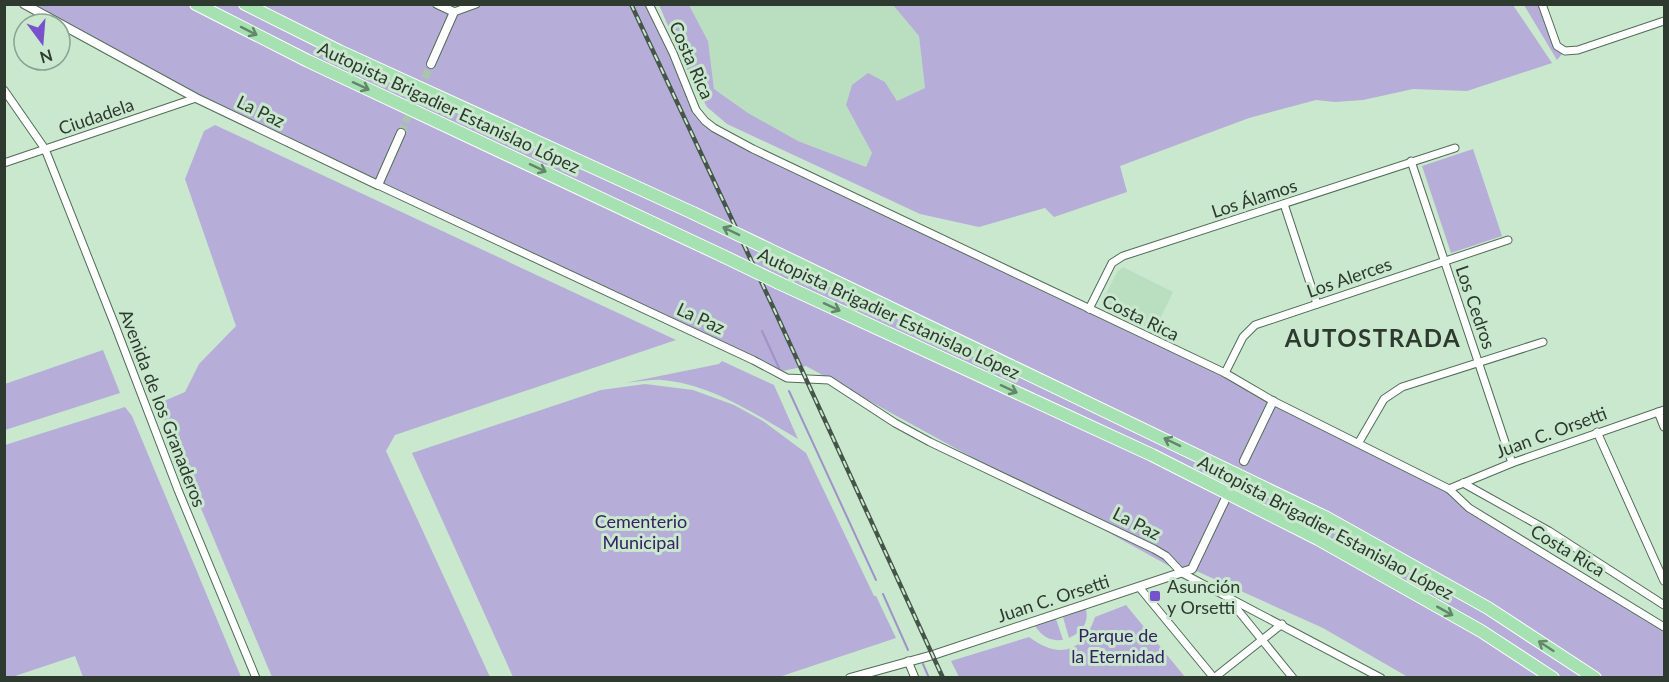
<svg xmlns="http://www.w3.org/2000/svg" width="1669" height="682" viewBox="0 0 1669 682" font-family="Lato,sans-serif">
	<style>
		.built { fill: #badfc0 }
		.green { fill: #b6add9 }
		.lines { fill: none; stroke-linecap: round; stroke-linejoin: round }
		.stream { stroke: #9f93ca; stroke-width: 2 }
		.tertiary-tunnel { stroke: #aac5ae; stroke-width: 8; stroke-dasharray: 8 4; stroke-linecap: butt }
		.minor-casing { stroke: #516d56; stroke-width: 9 }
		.tertiary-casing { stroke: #516d56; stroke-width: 10 }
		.motorway-casing { stroke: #fff; stroke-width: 14 }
		.minor { stroke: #fff; stroke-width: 7 }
		.tertiary { stroke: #fff; stroke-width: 8 }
		.motorway { stroke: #a6e2b1; stroke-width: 12 }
		.rail-casing { stroke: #465549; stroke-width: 4.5 }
		.rail { stroke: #c9e8ce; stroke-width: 2; stroke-dasharray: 7; stroke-linecap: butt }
		.motorway-bridge-casing { stroke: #fff; stroke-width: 14; stroke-linecap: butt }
		.motorway-bridge { stroke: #a6e2b1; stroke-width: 12 }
		.oneway { stroke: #64866a }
		.poi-dot { fill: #7852cc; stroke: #c9e8ce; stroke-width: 2 }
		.labels { text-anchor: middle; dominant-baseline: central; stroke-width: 6; stroke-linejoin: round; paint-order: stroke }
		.street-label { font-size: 18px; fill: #2e3a30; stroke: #c9e8ce }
		.park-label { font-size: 18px; fill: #362163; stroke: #c9e8ce }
		.poi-label { font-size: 18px; fill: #2e3a30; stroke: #c9e8ce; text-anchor: start }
		.district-label { font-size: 24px; font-weight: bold; letter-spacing: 1.5px; fill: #2e3a30; stroke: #c9e8ce }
	</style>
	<rect width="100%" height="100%" fill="#c9e8ce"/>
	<g class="built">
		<path d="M689,5h204l26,31 6,52 -28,13 -12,-19 -39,23 26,48 -6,14 -68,-26 -50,-28 -34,-24 -6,-48z"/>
		<path d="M1123,267l50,25 -19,39 -53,-27 16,-32z"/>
	</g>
	<g class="green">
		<path d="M437,4l17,8 22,-8 173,1 47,105 18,18 511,245 224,116 20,19 195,119v50h-256l-85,-49 -131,-59 -10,4 -376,-207 -23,5 -30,-11 -557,-262 -172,-93z"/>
		<path d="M659,5h30l19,36 6,48 34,24 50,28 68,26 6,-14 -26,-48 6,-20 16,-12 17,9 12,19 28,-13 -6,-52 -26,-31h620l39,58 -85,28 -54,-2 -50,11 -28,2 -19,-2 -67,18 -129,48 7,26 -73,25 -9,-9 -66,19 -59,-13 -193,-90 -20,-17 -18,-33z"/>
		<path d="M1524,5h15l16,44 7,5 -5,6z"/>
		<path d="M215,125l461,215 -281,95 -9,16 104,226h-218l-115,-273 28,-12 14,-28 37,-38 -51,-147 19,-48z"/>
		<path d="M1473,149l29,87 -51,17 -29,-87z"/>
		<path d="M103,350l17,43 -115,37v-46z"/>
		<path d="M722,361l52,24 24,54c-41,-24 -87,-55 -136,-59 -11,-1 -25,2 -37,3l94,-19z"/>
		<path d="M645,384l48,6 41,15 29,16 43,32 68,143h2l20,42 -117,39h-266l-101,-224 189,-63z"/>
		<path d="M125,407l7,9 109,261h-158l-8,-21 -63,21h-7v-232z"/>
		<path d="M1126,605l59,72h-226l-8,-16 78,-24c31,23 54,15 66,-20z"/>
		<path d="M1086,609c3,15 -5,23 -17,29l-6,-21z"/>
		<path d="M1056,619l7,21c-14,1 -20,-3 -28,-14z"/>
	</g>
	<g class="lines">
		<g class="stream">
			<path d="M762,331l17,37"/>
			<path d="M789,391l87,189"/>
			<path d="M883,594l25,56"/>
			<path d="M923,664l6,14"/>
		</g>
		<g class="tertiary-tunnel">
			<path d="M401,133l30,-69"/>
			<path d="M1227,497l17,-36"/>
		</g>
		<g class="minor-casing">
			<g id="minor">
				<path d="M649,4l24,49 23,57 9,11 9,7 39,21 472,224 48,28 176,88 20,19 195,119"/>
				<path d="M1542,4l15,42 8,5 13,-1 86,-29"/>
				<path d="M454,12l22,-8"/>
				<path d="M4,90l41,59 71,179 62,162 78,188"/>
				<path d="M1411,161l101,302"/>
				<path d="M4,163l192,-65"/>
				<path d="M378,185l375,175 34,18 42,2 66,43 35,19 224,107 12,7 16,17 199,105"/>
				<path d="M1284,204l33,100"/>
				<path d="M1089,309l23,-46 11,-7 332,-108"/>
				<path d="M1225,373l18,-36 12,-12 253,-85"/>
				<path d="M1658,412l6,15"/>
				<path d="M1597,432l67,149"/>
				<path d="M1359,442l25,-43 18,-12 141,-45"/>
				<path d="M1463,483l86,48 115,74"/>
				<path d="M1449,489l63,-26 152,-53"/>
				<path d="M1139,587l75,91"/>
				<path d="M1228,598l65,80"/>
				<path d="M908,661l7,17"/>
				<path d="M1214,678l68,-54"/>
			</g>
		</g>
		<g class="tertiary-casing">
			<g id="tertiary">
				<path d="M24,4l172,94 182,87 23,-52"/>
				<path d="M431,64l23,-52 -17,-8"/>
				<path d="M1244,461l29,-60"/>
				<path d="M850,678l83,-23 259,-86 33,-69"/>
			</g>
		</g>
		<g class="motorway-casing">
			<g id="motorway">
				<path d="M196,4l112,57 415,195"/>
				<path d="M245,4l94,47 354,162"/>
				<path d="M768,249l559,269 161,90 107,70"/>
				<path d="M779,283l373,172 166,84 163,92 72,47"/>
			</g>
		</g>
		<use href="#minor" class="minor"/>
		<use href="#tertiary" class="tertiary"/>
		<use href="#motorway" class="motorway"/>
		<g class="rail-casing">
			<path id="rail" d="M631,4l142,303 170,371"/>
		</g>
		<use href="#rail" class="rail"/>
		<g class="motorway-bridge-casing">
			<g id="motorway-bridge">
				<path d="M693,213l75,36"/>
				<path d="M723,256l56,27"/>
			</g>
		</g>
		<use href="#motorway-bridge" class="motorway-bridge"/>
	</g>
	<defs><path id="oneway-shaft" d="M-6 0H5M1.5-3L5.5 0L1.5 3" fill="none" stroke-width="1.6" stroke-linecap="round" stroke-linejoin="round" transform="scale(1.5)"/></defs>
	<g class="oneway">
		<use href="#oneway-shaft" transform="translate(249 31) rotate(27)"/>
		<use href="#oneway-shaft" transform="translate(361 86) rotate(25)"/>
		<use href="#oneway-shaft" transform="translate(538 168) rotate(25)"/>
		<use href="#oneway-shaft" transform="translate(731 231) rotate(-154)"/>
		<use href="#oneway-shaft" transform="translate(832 307) rotate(25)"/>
		<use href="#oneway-shaft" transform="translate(1009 389) rotate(25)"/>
		<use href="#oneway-shaft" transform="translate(1172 442) rotate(-154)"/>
		<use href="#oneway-shaft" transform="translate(1445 611) rotate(29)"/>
		<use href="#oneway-shaft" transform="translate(1546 646) rotate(-147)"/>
	</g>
	<rect class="poi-dot" x="1149" y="590" width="12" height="12" rx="3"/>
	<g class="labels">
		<g class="street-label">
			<text transform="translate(692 60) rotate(66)">Costa Rica</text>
			<text transform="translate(449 107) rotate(25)">Autopista Brigadier Estanislao López</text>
			<text transform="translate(261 111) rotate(26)">La Paz</text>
			<text transform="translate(96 116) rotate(-19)">Ciudadela</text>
			<text transform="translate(1254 198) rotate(-18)">Los Álamos</text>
			<text transform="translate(1349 277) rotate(-19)">Los Alerces</text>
			<text transform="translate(1476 307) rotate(71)">Los Cedros</text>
			<text transform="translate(889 313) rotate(25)">Autopista Brigadier Estanislao López</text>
			<text transform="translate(1141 317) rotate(26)">Costa Rica</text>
			<text transform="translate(701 318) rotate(25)">La Paz</text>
			<text transform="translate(163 408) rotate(69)">Avenida de los Granaderos</text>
			<text transform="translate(1551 432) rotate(-20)">Juan C. Orsetti</text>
			<text transform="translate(1137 523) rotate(27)">La Paz</text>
			<text transform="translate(1326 527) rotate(28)">Autopista Brigadier Estanislao López</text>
			<text transform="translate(1568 550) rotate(31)">Costa Rica</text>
			<text transform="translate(1053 598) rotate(-18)">Juan C. Orsetti</text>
		</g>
		<g class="park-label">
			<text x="641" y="521">Cementerio<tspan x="641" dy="21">Municipal</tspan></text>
			<text x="1118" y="635">Parque de<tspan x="1118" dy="21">la Eternidad</tspan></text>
		</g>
		<g class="poi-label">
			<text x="1167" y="586">Asunción<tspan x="1167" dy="21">y Orsetti</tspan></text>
		</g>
		<g class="district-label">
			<text x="1373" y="337">AUTOSTRADA</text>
		</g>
	</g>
	<rect width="1669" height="682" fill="none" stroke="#2e3a30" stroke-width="12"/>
	<g transform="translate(42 42) rotate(164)"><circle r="28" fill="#c9e8ce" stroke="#8ba28f" stroke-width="1.5"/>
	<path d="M0-4.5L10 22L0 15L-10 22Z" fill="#7852cc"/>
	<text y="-9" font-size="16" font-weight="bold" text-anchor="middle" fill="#2e3a30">N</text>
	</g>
</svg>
